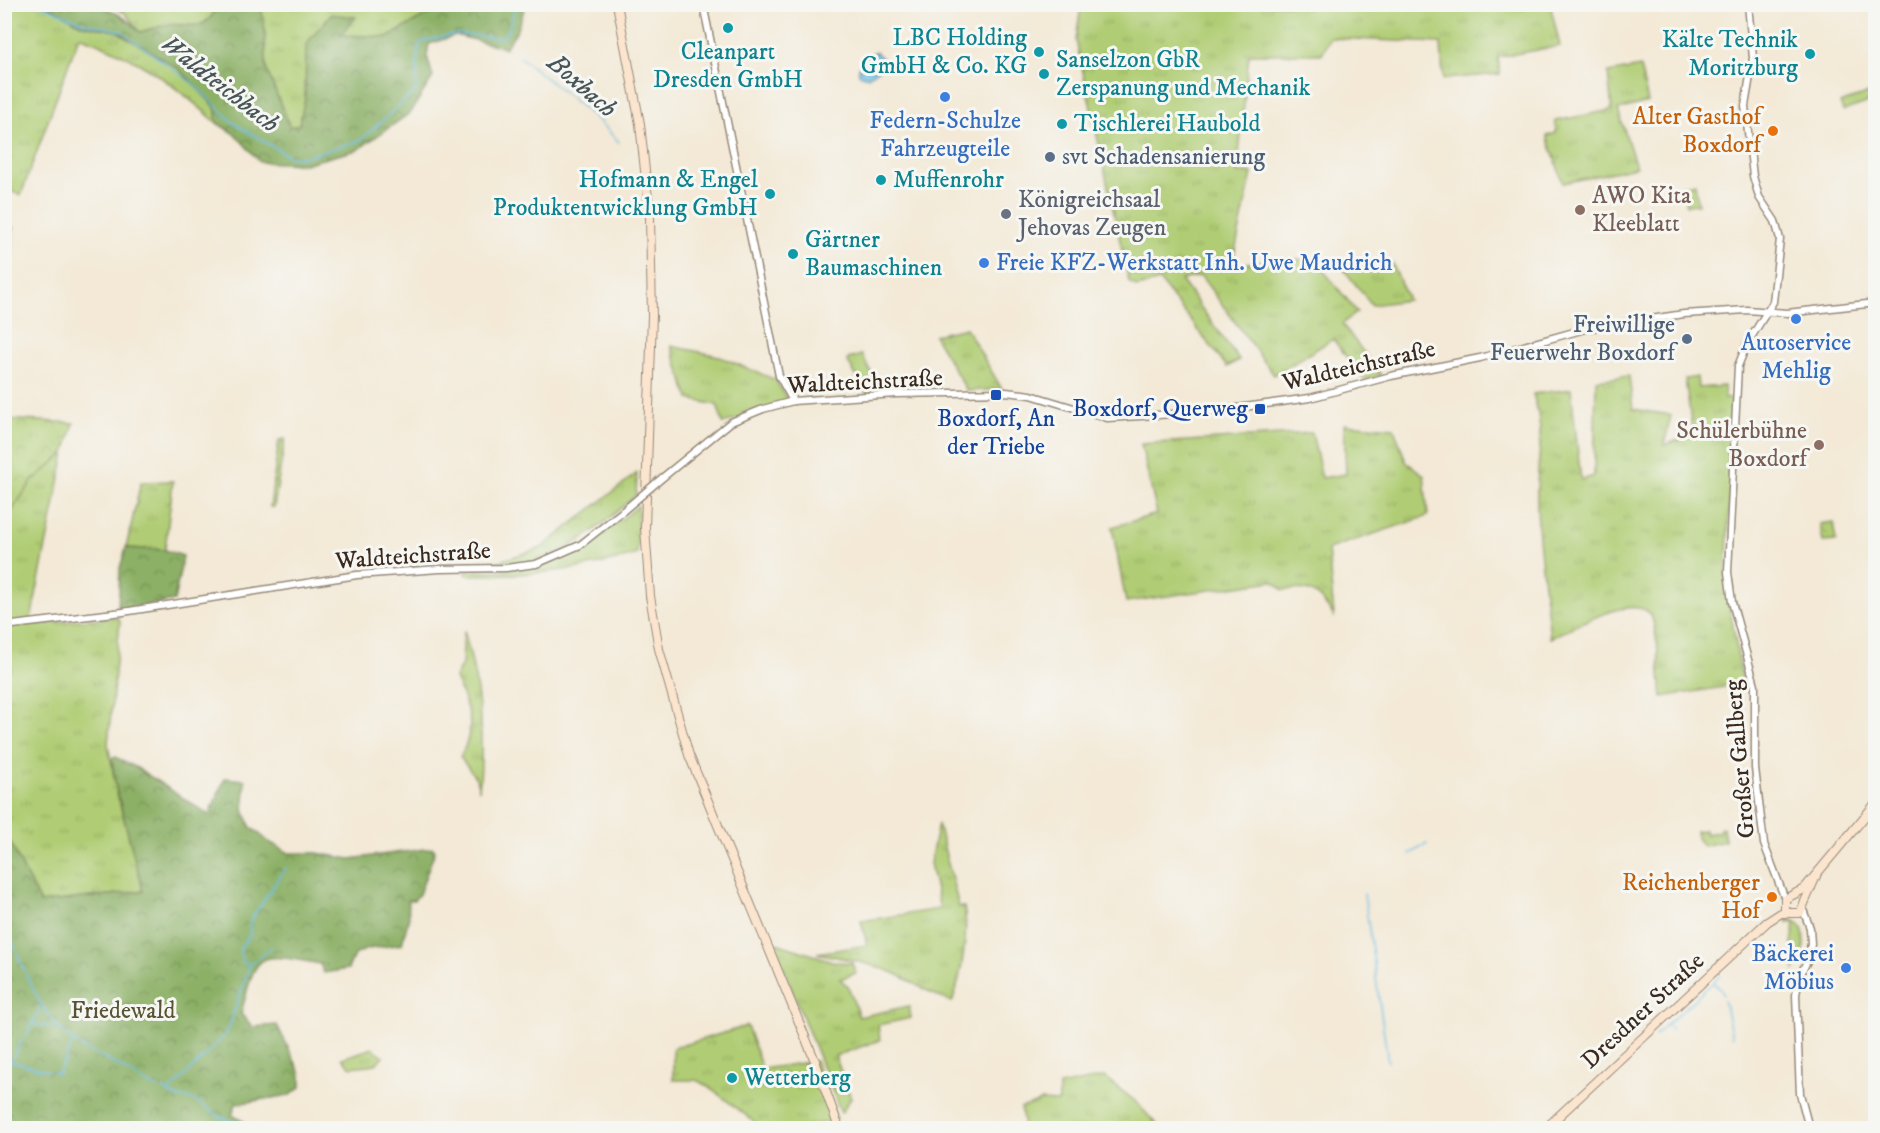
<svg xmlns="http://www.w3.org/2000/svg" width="1880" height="1133" viewBox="0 0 1880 1133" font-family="'IM FELL DW Pica',serif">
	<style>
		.grass { fill: url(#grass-tufts); stroke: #767c49; stroke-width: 1.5 }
		.forest { fill: url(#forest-crowns); stroke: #646d42; stroke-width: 1.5 }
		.park { fill: url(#park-crowns); stroke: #767c49; stroke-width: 1.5 }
		.pitch { fill: #b0cd74; stroke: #767c49; stroke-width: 1.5 }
		.water { fill: url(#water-waves); stroke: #527381; stroke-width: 1.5 }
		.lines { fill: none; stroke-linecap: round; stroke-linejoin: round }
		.stream { stroke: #68bce4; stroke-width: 1.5 }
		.tertiary-casing { stroke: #978a7a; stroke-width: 9 }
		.secondary-casing { stroke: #978a7a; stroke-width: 10 }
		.tertiary { stroke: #fff; stroke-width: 6 }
		.secondary { stroke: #fbe5cf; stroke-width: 8 }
		.tertiary-bridge-casing { stroke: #978a7a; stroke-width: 9; stroke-linecap: butt }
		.tertiary-bridge { stroke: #fff; stroke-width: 6 }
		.culture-dot { fill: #0f9aa8; stroke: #f6f6f2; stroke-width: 2 }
		.shop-dot { fill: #3f7fe0; stroke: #f6f6f2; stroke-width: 2 }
		.food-dot { fill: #e8710a; stroke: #f6f6f2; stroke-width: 2 }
		.service-dot { fill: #5c6f8a; stroke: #f6f6f2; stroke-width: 2 }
		.education-dot { fill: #8d6e63; stroke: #f6f6f2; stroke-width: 2 }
		.worship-dot { fill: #6b7280; stroke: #f6f6f2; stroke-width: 2 }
		.transit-dot { fill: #1a4fb4; stroke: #f6f6f2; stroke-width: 2 }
		.labels { text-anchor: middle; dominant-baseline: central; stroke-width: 6; stroke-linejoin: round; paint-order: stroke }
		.culture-label { font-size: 24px; fill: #0d838f; stroke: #f6f6f2; text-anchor: start }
		.food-label { font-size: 24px; fill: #c56008; stroke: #f6f6f2; text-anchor: end }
		.shop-label { font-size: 24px; fill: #366cbe; stroke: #f6f6f2 }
		.service-label { font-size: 24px; fill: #4e5e75; stroke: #f6f6f2; text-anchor: start }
		.education-label { font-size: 24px; fill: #785e54; stroke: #f6f6f2; text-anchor: start }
		.worship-label { font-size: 24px; fill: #5b616d; stroke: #f6f6f2; text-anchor: start }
		.street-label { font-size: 24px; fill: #3b2a1e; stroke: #f6f6f2 }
		.transit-label { font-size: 24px; fill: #164399; stroke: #f6f6f2; text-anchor: end }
		.park-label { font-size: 24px; fill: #585334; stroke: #f6f6f2 }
		.water-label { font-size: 26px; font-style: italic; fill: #485659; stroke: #f6f6f2 }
	</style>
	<defs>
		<pattern id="grass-tufts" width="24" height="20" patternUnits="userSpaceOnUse" patternTransform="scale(1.5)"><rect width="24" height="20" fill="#b0cd74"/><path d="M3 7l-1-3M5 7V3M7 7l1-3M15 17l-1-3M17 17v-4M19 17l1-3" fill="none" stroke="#98b064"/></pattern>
		<pattern id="forest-crowns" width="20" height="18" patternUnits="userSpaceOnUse" patternTransform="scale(1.5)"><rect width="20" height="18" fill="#8cb066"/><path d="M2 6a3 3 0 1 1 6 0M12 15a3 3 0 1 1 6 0" fill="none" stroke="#748f53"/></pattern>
		<pattern id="park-crowns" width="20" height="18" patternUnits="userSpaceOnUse" patternTransform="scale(1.5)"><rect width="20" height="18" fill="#b0cd74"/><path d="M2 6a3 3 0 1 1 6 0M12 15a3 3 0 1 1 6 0" fill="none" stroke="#98b064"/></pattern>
		<pattern id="water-waves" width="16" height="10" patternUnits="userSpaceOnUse" patternTransform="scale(1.5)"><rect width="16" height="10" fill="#68bce4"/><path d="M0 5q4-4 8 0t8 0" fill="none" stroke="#5799b8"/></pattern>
	</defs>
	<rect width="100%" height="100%" fill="#f6f6f2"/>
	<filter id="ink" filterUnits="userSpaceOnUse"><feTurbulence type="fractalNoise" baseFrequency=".0167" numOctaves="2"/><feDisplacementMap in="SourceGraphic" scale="12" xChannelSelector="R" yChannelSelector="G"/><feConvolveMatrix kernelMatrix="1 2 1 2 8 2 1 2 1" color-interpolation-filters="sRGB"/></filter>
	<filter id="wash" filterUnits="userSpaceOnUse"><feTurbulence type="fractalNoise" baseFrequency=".008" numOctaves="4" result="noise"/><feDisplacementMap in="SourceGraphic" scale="24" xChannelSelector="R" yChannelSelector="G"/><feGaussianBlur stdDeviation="1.35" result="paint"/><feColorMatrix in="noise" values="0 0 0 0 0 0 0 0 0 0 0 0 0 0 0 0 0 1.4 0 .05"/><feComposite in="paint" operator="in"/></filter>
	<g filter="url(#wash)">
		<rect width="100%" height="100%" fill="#f3e9d6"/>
		<g class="grass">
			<path d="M1550,4l10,42 -62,11 2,17 -57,5 -2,-36 -111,-5 -8,16h-73l-12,119h15l-20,92 51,-6 32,1 42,52 -15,12 39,51 -17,5 -31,-41 -59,36 -73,-99 -20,4 58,80 -12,7 -67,-86 -23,6 -8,-5 -53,-242 5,-35z"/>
			<path d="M5,5h42l36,20 34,6 62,38 37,38 1,16c-45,-41 -80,-66 -138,-87l-58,159 -16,-6z"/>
			<path d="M110,5h109c-18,31 -22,17 -51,20 -9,1 -19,5 -28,7l-15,-19z"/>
			<path d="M261,5h180l-3,4 -50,28 -49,-2 -8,-21 -27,69 1,16 -6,26 -10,2 -23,-59 -1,-37z"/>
			<path d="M1640,67l8,35 -30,8 18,57 -73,16 -16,-47 9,-3 -1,-12 57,-11 -4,-37z"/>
			<path d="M5,224l8,3 -8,86 -1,-89z"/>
			<path d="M1337,261l55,2 16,37 -36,5z"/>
			<path d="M966,328l36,61 -35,2 -33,-56z"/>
			<path d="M671,346l44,9 61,25 14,24 -67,19 -6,-18 -28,-6z"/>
			<path d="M862,355l12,23 -2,2 7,12 -13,1 -18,-31v-3z"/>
			<path d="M1629,376l4,33 38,6 -7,30 29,-10 -8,-56 12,-2 1,11 26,-2 1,13 7,-1v24l-32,11 32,-6 -6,159 17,98 -81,13c-2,-16 -4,-73 -12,-83 -17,-21 -80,15 -100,24 -4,-45 -13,-93 -13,-139 -1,-42 10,-61 -4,-105l38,-5 10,91 13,-4 2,-96z"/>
			<path d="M1344,424l50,4 12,34 18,13 4,41 -100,33 6,67c-18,-24 -20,-29 -51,-26l-10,-9 -147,21 -14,-75 45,-13 -16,-70 171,-11 10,45 24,-4z"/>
			<path d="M285,439l-11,68h-4l9,-67z"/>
			<path d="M65,453l-35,171 88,-7 2,5 -12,122 9,50 27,97 -104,12 -35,-71v-315h2l25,-36z"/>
			<path d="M637,473l-1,22c-38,34 -75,67 -129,71 -13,1 -28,-1 -42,-1l35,-4 41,-13z"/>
			<path d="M173,481l-8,69 -39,-2 15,-66z"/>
			<path d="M638,506l-1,48c-55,18 -113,21 -171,21l-1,-4c85,0 108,-13 173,-65z"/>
			<path d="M464,631c15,50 21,107 15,159l-3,-12 -16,-21c18,-32 8,-48 -5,-79l7,-14z"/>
			<path d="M938,824l21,83h5c5,25 -3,71 -12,95 -21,-7 -38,-20 -58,-29 -25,-10 -51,-15 -77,-20l50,-8 -6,-24 79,-12 -10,-46z"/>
			<path d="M1723,827l2,14 -22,5 -6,-8 -1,-7 9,-1 1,4 14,-3v-3z"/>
			<path d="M1785,918c28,4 20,34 10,52l-3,-26 3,-21 -8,-1z"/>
			<path d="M773,942l62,20 17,1 4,10 -16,6 8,7 11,31 50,-11 2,12 -33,7 2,15 -45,16 16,42 -10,15z"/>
			<path d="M747,1026l15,43 53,-8 22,59 -39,8h-36l-54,-42 -12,-6h-23v-32z"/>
			<path d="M373,1048l10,8 -7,8 -25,3 -9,-9z"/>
			<path d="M1104,1077l31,24 25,27h-136l-3,-20 21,-7 17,1v-16z"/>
		</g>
		<g class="forest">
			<path d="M47,5c46,0 62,-5 93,27 9,-2 19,-6 28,-7 29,-2 33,10 51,-20h42l4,26 1,37 24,59 9,-2 6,-26 1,-55 25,-30 25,3 -16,18 48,2 50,-28 3,-4h85l-10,27 -11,16 -49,-13 -27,9 -2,12 6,21 -23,36 -53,37 -53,14 -44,-2 -24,-27 -19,-12 -2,-16 -36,-38 -62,-38 -34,-6z"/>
			<path d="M126,548l39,2 18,6 -9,45 -56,9 2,-42z"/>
			<path d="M115,757l22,11 72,47 16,-37 20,2 -1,29 6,17 19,16 20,11h28l33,6 83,-11 2,3 -16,43 -5,6h-6l1,17 -7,27 -35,5 -13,6 -6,14 -24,4 -4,-9c-65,-12 -63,-13 -79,50l12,13 24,-2 24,49v13l-11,8 -54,9 -4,11 23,13h-250v-296l35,71 103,-12 -28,-107 -3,-26z"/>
		</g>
		<g class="park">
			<path d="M1695,183l3,21 -11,1 -4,-19z"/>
			<path d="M4,419l70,4 -9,30 -33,28 -25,37 -3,-1z"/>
			<path d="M1833,522l3,19 -13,1 -3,-18z"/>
		</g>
		<path class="pitch" d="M1875,91v9l-32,11 -3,-8z"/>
		<path class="water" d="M876,52l7,7 -5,11 -10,7 -9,-3c-3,-10 7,-20 17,-22z"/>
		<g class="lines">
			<g class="stream">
				<path d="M38,4l47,19 36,8 71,52 43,41 55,33h14l57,-17 55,-50 2,-43 5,-6 35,-7 44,4 7,-9 7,-25"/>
				<path d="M520,57l76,61 23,24"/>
				<path d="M1410,854l17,-10"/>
				<path d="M1364,894l24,168"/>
				<path d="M4,923c19,42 32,88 69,118 15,12 33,17 49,27 12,7 20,15 35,20"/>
				<path d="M4,956l3,-6"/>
				<path d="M249,963l-7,-1 -2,-14 10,-13v-14l36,-53"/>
				<path d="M1713,983l8,5 2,7"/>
				<path d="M1724,1000l8,37"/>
				<path d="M32,1024l8,-17"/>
				<path d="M1666,1024l6,5"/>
				<path d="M1655,1035l65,-59"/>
				<path d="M25,1037l7,-13 26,3"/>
				<path d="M11,1061l37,10"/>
				<path d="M53,1072l5,2 15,-32"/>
				<path d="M4,1073l18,-32"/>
				<path d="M163,1089l12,8 18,2 27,18 35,11"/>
				<path d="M169,1092l58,-59 23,-69 22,-17"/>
			</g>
		</g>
	</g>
	<g filter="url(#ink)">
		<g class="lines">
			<g class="tertiary-casing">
				<g id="tertiary">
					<path d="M703,4l76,372 14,25"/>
					<path d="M1748,4l5,54 -8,48 8,70 6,21 16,24 5,18 -7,63 -26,42 -9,22 -10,206 4,30 23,83v83l9,76 21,55"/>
					<path d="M662,478l69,-56 32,-13 30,-8 103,-7 110,-2 25,3 76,23 100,-6 103,-14 81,-22 89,-18 105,-29 99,-15 63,-4 40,3 89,-10"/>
					<path d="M4,626l119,-14 234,-37 82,-6 67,-1 30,-4 44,-19 43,-34"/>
					<path d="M1803,910l7,18 1,16 -4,17 -8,17 -3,17 4,99 9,34"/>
				</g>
			</g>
			<g class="secondary-casing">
				<g id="secondary">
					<path d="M617,4l23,120 10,93 2,98 -7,213 5,68 9,53 30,106 126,306 24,67"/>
					<path d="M1788,912l-3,-3v-10l19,-10 72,-86"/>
					<path d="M1546,1128l221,-206 14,-9h19l16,-37"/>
				</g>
			</g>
			<use href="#tertiary" class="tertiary"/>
			<use href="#secondary" class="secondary"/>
			<g class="tertiary-bridge-casing">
				<path id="tertiary-bridge" d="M623,511l39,-33"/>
			</g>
			<use href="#tertiary-bridge" class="tertiary-bridge"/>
		</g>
	</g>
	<g class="culture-dot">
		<circle cx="728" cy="28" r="6"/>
		<circle cx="1039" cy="52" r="6"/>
		<circle cx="1810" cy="54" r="6"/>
		<circle cx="1044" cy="74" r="6"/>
		<circle cx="1062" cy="124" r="6"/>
		<circle cx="881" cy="180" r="6"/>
		<circle cx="770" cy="194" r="6"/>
		<circle cx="793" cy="254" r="6"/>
		<circle cx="732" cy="1078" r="6"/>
	</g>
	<g class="shop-dot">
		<circle cx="945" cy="97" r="6"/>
		<circle cx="984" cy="263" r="6"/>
		<circle cx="1796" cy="319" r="6"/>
		<circle cx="1846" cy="968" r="6"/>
	</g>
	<g class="food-dot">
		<circle cx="1773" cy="131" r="6"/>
		<circle cx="1772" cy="897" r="6"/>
	</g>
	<g class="service-dot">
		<circle cx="1050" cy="157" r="6"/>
		<circle cx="1687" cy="339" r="6"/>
	</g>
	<g class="education-dot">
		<circle cx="1580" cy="210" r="6"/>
		<circle cx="1819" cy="445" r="6"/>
	</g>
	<circle class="worship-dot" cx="1006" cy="214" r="6"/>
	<g class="transit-dot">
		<rect x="990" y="389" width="12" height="12" rx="3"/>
		<rect x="1254" y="403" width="12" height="12" rx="3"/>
	</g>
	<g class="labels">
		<g class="culture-label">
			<text x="1027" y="38" text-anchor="end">LBC Holding<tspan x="1027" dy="28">GmbH &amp; Co. KG</tspan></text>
			<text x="1798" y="40" text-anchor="end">Kälte Technik<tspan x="1798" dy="28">Moritzburg</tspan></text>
			<text x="728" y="52" text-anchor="middle">Cleanpart<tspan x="728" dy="28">Dresden GmbH</tspan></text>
			<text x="1056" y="60">Sanselzon GbR<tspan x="1056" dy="28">Zerspanung und Mechanik</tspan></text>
			<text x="1074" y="124">Tischlerei Haubold</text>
			<text x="758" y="180" text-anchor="end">Hofmann &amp; Engel<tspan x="758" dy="28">Produktentwicklung GmbH</tspan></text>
			<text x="893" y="180">Muffenrohr</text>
			<text x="805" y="240">Gärtner<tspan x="805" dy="28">Baumaschinen</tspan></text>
			<text x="744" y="1078">Wetterberg</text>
		</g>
		<g class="food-label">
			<text x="1761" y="117">Alter Gasthof<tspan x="1761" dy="28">Boxdorf</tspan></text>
			<text x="1760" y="883">Reichenberger<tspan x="1760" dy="28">Hof</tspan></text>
		</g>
		<g class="shop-label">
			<text x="945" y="121">Federn-Schulze<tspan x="945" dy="28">Fahrzeugteile</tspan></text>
			<text x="996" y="263" text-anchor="start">Freie KFZ-Werkstatt Inh. Uwe Maudrich</text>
			<text x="1796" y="343">Autoservice<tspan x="1796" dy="28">Mehlig</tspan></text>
			<text x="1834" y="954" text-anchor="end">Bäckerei<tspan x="1834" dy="28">Möbius</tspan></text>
		</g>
		<g class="service-label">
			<text x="1062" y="157">svt Schadensanierung</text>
			<text x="1675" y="325" text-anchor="end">Freiwillige<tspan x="1675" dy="28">Feuerwehr Boxdorf</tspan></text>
		</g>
		<g class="education-label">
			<text x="1592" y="196">AWO Kita<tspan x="1592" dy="28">Kleeblatt</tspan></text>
			<text x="1807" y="431" text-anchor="end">Schülerbühne<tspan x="1807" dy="28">Boxdorf</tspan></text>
		</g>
		<g class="worship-label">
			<text x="1018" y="200">Königreichsaal<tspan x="1018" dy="28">Jehovas Zeugen</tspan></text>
		</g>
		<g class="street-label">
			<text transform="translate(1359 366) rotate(-13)">Waldteichstraße</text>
			<text transform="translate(865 382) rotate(-3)">Waldteichstraße</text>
			<text transform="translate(413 556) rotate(-4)">Waldteichstraße</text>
			<text transform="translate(1740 759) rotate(-95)">Großer Gallberg</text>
			<text transform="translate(1643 1011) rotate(-43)">Dresdner Straße</text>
		</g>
		<g class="transit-label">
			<text x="1248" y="409">Boxdorf, Querweg</text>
			<text x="996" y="419" text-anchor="middle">Boxdorf, An<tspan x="996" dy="28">der Triebe</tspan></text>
		</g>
		<g class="park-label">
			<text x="123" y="1011">Friedewald</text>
		</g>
		<g class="water-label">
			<text transform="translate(220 84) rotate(38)">Waldteichbach</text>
			<text transform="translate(582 86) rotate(41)">Boxbach</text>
		</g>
	</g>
	<rect width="1880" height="1133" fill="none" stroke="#f6f6f2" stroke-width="24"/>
</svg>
